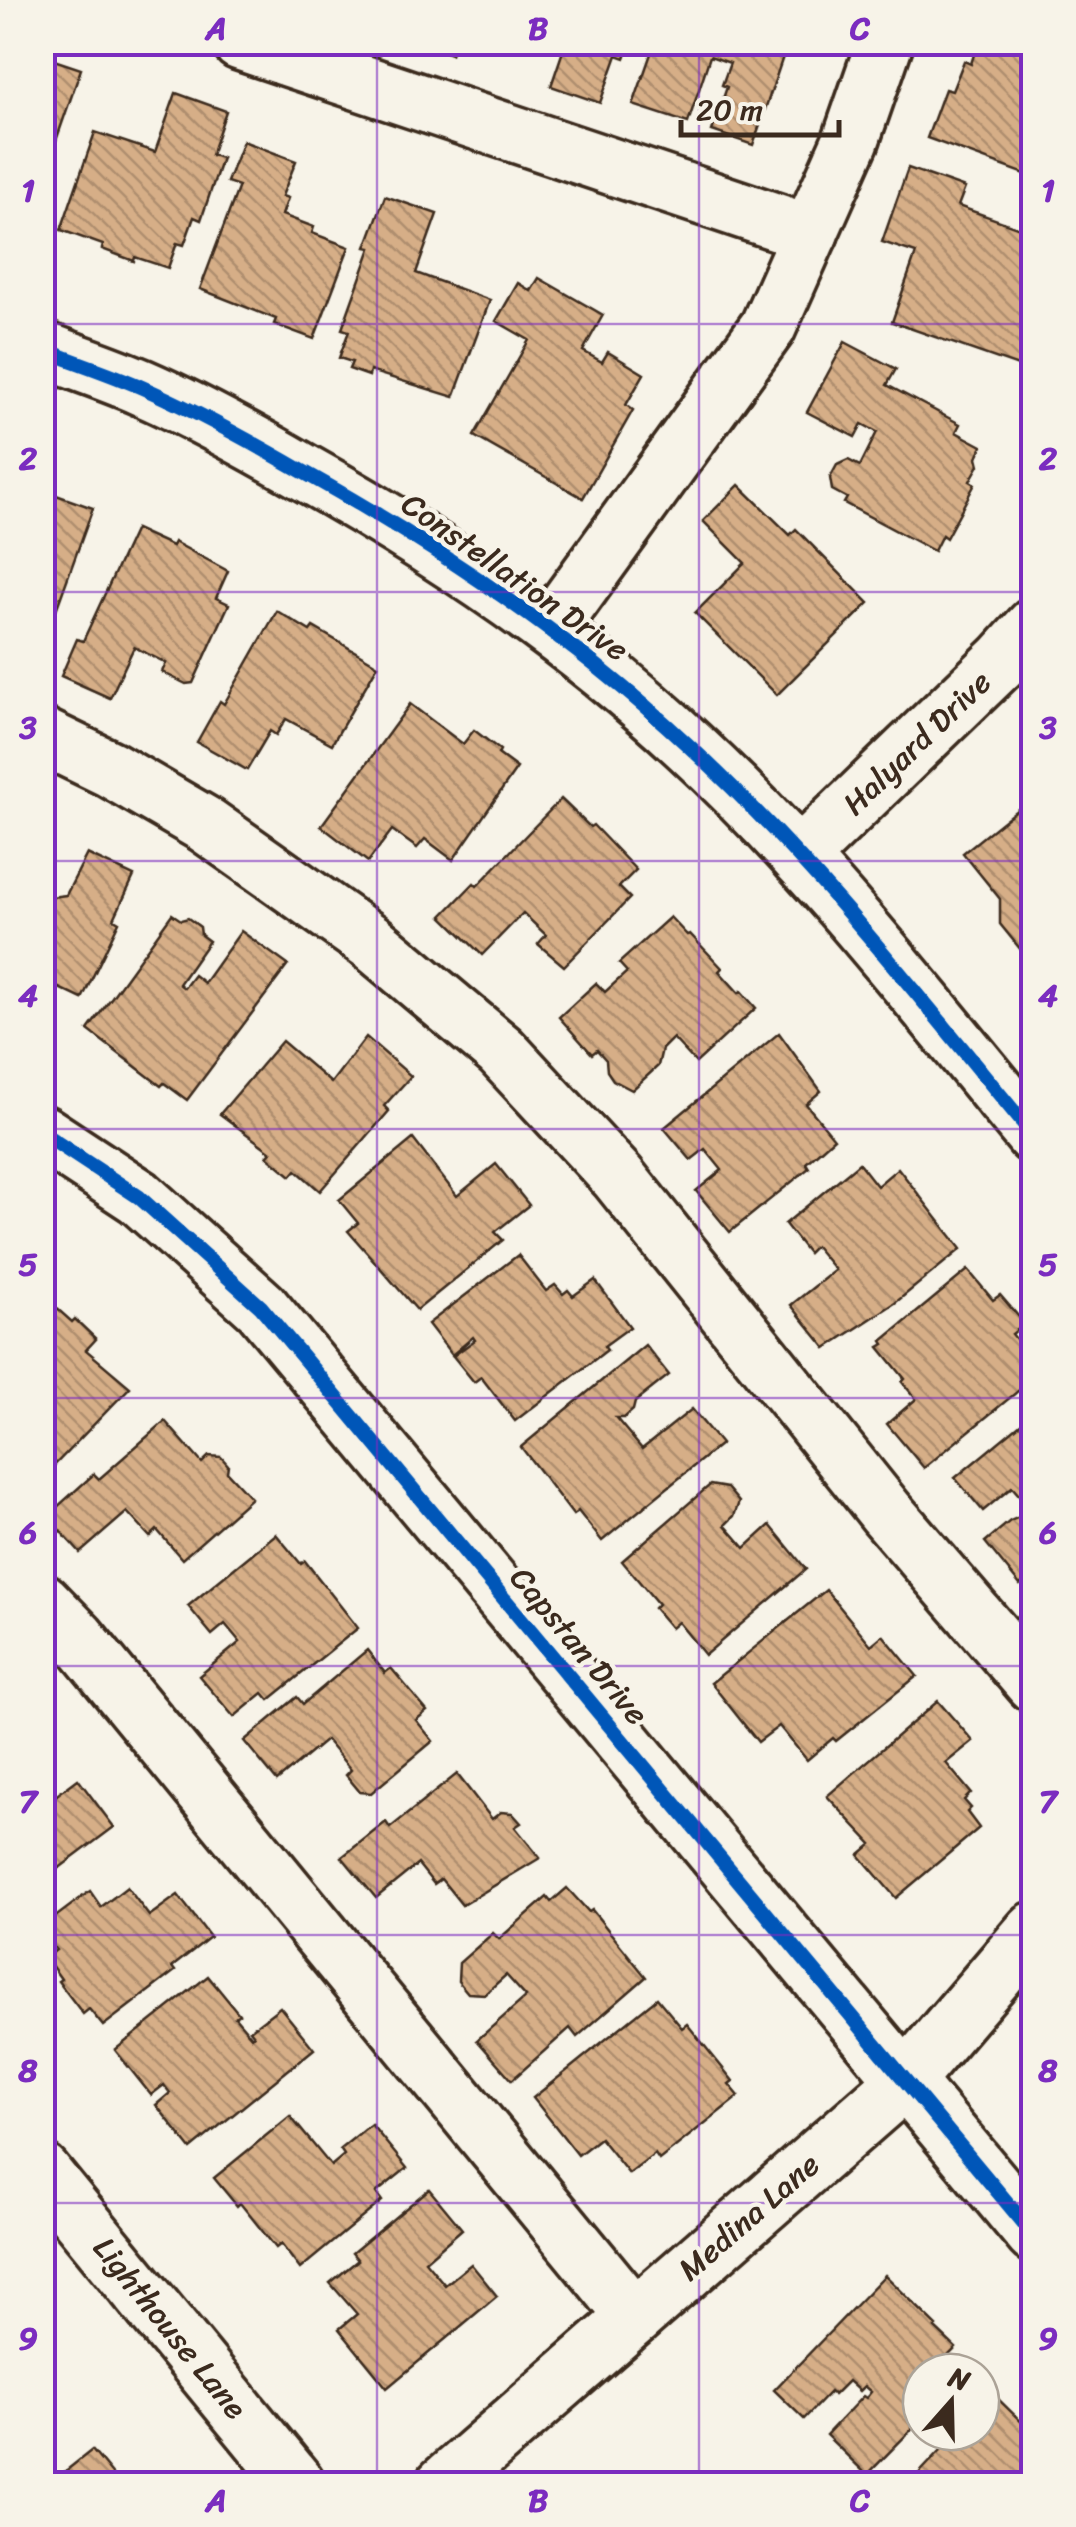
<svg xmlns="http://www.w3.org/2000/svg" width="1076" height="2527" viewBox="0 0 1076 2527" font-family="Sriracha,sans-serif">
	<style>
		.building { fill: url(#building-back-hatch); stroke: #3b2a1e; stroke-width: 2.5 }
		.lines { fill: none; stroke-linecap: round; stroke-linejoin: round }
		.minor-casing { stroke: #3b2a1e; stroke-width: 62 }
		.minor { stroke: #f7f3e8; stroke-width: 55 }
		.cycleway-casing { stroke: #f7f3e8; stroke-width: 21 }
		.cycleway { stroke: #0057b8; stroke-width: 15 }
		.grid { fill: none; stroke: #7b2cbf; stroke-width: 2.5; stroke-opacity: 0.55 }
		.labels { text-anchor: middle; dominant-baseline: central; stroke-width: 9; stroke-linejoin: round; paint-order: stroke }
		.street-label { font-size: 32px; fill: #3b2a1e; stroke: #f7f3e8 }
		.neatline { fill: none; stroke: #7b2cbf; stroke-width: 4 }
		.grid-label { font-size: 32px; text-anchor: middle; font-weight: bold; fill: #7b2cbf }
	</style>
	<defs>
		<pattern id="building-back-hatch" width="6" height="6" patternUnits="userSpaceOnUse" patternTransform="scale(2.5)"><rect width="6" height="6" fill="#d6ae87"/><path d="M-1 5l2 2M0 0l6 6M5-1l2 2" fill="none" stroke="#af8e6e"/></pattern>
	</defs>
	<rect width="100%" height="100%" fill="#f7f3e8"/>
	<filter id="ink" filterUnits="userSpaceOnUse"><feTurbulence type="fractalNoise" baseFrequency=".01" numOctaves="2"/><feDisplacementMap in="SourceGraphic" scale="20" xChannelSelector="R" yChannelSelector="G"/><feConvolveMatrix kernelMatrix="1 2 1 2 8 2 1 2 1" color-interpolation-filters="sRGB"/></filter>
	<g filter="url(#ink)">
		<g class="building">
			<path d="M419,42h36l-4,12z"/>
			<path d="M566,42h65l-6,16 -8,-3 -17,48 -49,-17z"/>
			<path d="M655,42h133l-35,103 -41,-14 15,-44 -5,-2 8,-22 -20,-7 -22,67 -55,-18z"/>
			<path d="M978,42l56,2v125l-6,-2 -3,7 -98,-36 18,-49 7,2 12,-30 7,3z"/>
			<path d="M42,56l39,13 -39,112z"/>
			<path d="M176,93l50,18 -15,44 11,3 -21,62 -7,-3 -10,28 -7,-2 -9,25 -33,-11 -1,4 -32,-12 1,-4 -42,-15 34,-98 60,20z"/>
			<path d="M243,141l53,20 -14,35 6,2 -6,17 32,12 -2,6 37,14 -35,92 -40,-15 2,-5 -76,-30 39,-103 -12,-4z"/>
			<path d="M908,168l57,20 -7,18 76,27v99l-13,35 -129,-45 24,-69 -34,-11z"/>
			<path d="M385,196l52,18 -21,59 74,27 -36,97 -84,-26 -1,5 -20,-7 3,-7 -13,-4 10,-27 -7,-2 29,-81 -5,-1z"/>
			<path d="M539,278l64,37 -20,36 19,11 6,-10 36,22 -18,31 7,5 -50,88 -109,-62 55,-96 -33,-19 22,-38 13,8z"/>
			<path d="M845,342l51,27 -9,16 73,39 -4,8 26,14 -5,11 2,8 -9,16 5,3 -29,54 -4,-3 -8,16 -90,-48 3,-5 -15,-8 -2,-12 7,-13 11,-5 12,6 17,-34 -15,-8 -7,13 -48,-25z"/>
			<path d="M739,485l51,50 6,-6 73,74 -92,92 -82,-82 50,-50 -42,-42z"/>
			<path d="M42,490l51,18 -38,105 -13,-4z"/>
			<path d="M135,529l37,17 2,-4 54,29 -12,27 13,6 -36,79 -7,1 -24,-12 4,-9 -32,-16 -24,51 -49,-22 16,-37 6,2z"/>
			<path d="M277,611l33,20 3,-4 65,38 -46,79 -46,-25 -10,16 -6,-4 -23,39 -50,-28 23,-41 4,3z"/>
			<path d="M410,704l53,40 11,-14 26,20 -2,4 19,14 -64,92 -28,-21 -8,9 -25,-18 -24,32 -47,-36z"/>
			<path d="M1034,796v144l-13,10 -21,-26v-25l-37,-46z"/>
			<path d="M561,799l29,28 3,-2 43,45 -17,17 11,11 -66,68 -26,-22 8,-9 -23,-22 -41,42 -40,-39 32,-33 3,3z"/>
			<path d="M87,854l47,22 -20,43 5,3 -37,77 -40,-19v-86l7,8 2,-5 15,-2z"/>
			<path d="M172,914l9,6 7,-2 12,9 1,8 8,6 -30,43 5,4 10,-13 10,8 37,-52 47,34 -101,135 -23,-17 -3,3 -73,-56z"/>
			<path d="M670,917l17,18 3,-1 32,34 -3,3 20,22 2,-2 15,17 -60,55 -23,-25 -11,11 -4,17 -26,24 -19,-10 -6,-9 -1,-11 -9,-10 -5,4 -33,-37 37,-34 9,9 22,-20 -8,-9z"/>
			<path d="M779,1033l42,58 -15,13 28,34 -28,25 3,5 -79,64 -34,-41 26,-21 -17,-21 -14,11 -27,-32z"/>
			<path d="M366,1037l45,39 -27,30 5,5 -69,80 -24,-21 -5,6 -24,-20 4,-4 -51,-38 62,-73 49,42z"/>
			<path d="M413,1139l44,57 39,-32 33,41 -34,27 8,8 -86,70 -69,-79 10,-8 -19,-23z"/>
			<path d="M859,1163l18,23 21,-18 63,81 -66,54 -69,45 -35,-43 44,-35 -20,-24 -7,7 -23,-29z"/>
			<path d="M518,1255l28,36 9,-6 8,9 5,-4 5,6 22,-16 35,47 -26,19 3,4 -92,71 -34,-44 -7,5 -21,-26 22,-16 -2,-3 -21,18 -24,-31z"/>
			<path d="M968,1270l25,30 7,-5 25,29 -13,10 22,27v17l-110,90 -37,-44 29,-25 -14,-17 3,-3 -26,-32 5,-3 -2,-3z"/>
			<path d="M44,1297l28,25 3,-3 21,20 -10,11 44,37 -88,91z"/>
			<path d="M645,1345l24,30 -34,27 -2,8 -9,8h-8l26,31 50,-40 29,35 -119,97 -24,-30 -5,4 -52,-68z"/>
			<path d="M1034,1413v160l-14,12 -35,-43 25,-21 23,-10 -21,-24 -29,24 -28,-33z"/>
			<path d="M165,1421l37,42 7,-7 12,1 7,8 -1,7 24,26 -69,61 -25,-29 -7,7 -23,-25 -47,41 -33,-37 47,-42 5,5z"/>
			<path d="M710,1485l17,3 12,14 -5,14 -9,9 20,23 25,-23 36,44 -101,86 -27,-33 -7,6 -17,-20 4,-4 -36,-43z"/>
			<path d="M276,1534l25,30 4,-3 53,67 -89,72 -6,-7 -29,24 -35,-41 41,-34 -15,-18 -13,11 -24,-29z"/>
			<path d="M826,1590l45,55 12,-10 34,41 -81,65 -3,-3 -26,22 -28,-34 -21,16 -47,-59z"/>
			<path d="M367,1650l18,23 6,-5 36,43 -11,9 17,21 -62,52 -11,-1 -14,-17 5,-5 -25,-30 -49,41 -33,-40 53,-44 6,7z"/>
			<path d="M938,1701l35,40 -27,22 25,30 -7,7 7,8 -4,4 12,16 -83,70 -37,-43 13,-11 -45,-48z"/>
			<path d="M457,1774l35,45 9,-7 11,1 9,10 -6,4 25,31 -78,47 -21,-26 -7,5 -16,-20 -42,34 -34,-41 44,-35 4,6z"/>
			<path d="M78,1779l36,48 -72,54v-82l4,4z"/>
			<path d="M127,1887l22,29 29,-21 32,42 -38,30 3,4 -72,55 -14,-17 -6,5 -25,-33 3,-2 -15,-21 10,-8 -14,-17v-6l48,-36 11,16z"/>
			<path d="M567,1888l22,24 3,-2 54,67 -69,60 -7,-9 -58,52 -35,-40 49,-43 -20,-22 -21,19 -17,-1 -10,-12 1,-18 34,-30 6,6 48,-42 4,5z"/>
			<path d="M208,1976l31,38 -4,3 17,20 2,-2 -4,-5 30,-23 34,42 -123,100 -35,-44 14,-12 -6,-8 -13,10 -36,-45z"/>
			<path d="M657,1998l25,30 5,-4 46,57 -4,3 10,12 -80,64 -4,-6 -26,20 -29,-36 -22,17 -45,-57z"/>
			<path d="M290,2116l41,50 13,-11 -4,-6 31,-25 36,44 -31,25 6,8 -82,68 -19,-25 -5,4 -36,-45 -3,3 -23,-28z"/>
			<path d="M429,2189l33,40 -37,32 20,24 26,-21 26,32 -110,92 -48,-59 18,-15 -27,-31 28,-23 -6,-7z"/>
			<path d="M885,2275l52,51 -2,2 21,20 -7,7 17,17h-45v48l-54,55 -41,-40 37,-39 3,2 5,-6 -7,-6 -5,5 -11,-10 -14,14 -4,-3 -26,27 -30,-29z"/>
			<path d="M994,2395l40,39v50h-125l49,-52h23v-24z"/>
			<path d="M92,2450l28,34h-56l-6,-7z"/>
		</g>
		<g class="lines">
			<g class="minor-casing">
				<g id="minor">
					<path d="M240,42l570,191"/>
					<path d="M42,349c33,13 67,24 99,38 55,24 109,54 161,84 138,77 271,166 387,275 128,118 234,256 345,390"/>
					<path d="M550,629l218,-302 83,-187 34,-98"/>
					<path d="M42,736l68,33 96,56 164,116 131,110 117,126 268,335 148,172"/>
					<path d="M799,857l205,-198 30,-33"/>
					<path d="M42,1133l97,64 122,110 773,928"/>
					<path d="M42,1601l35,36 558,680"/>
					<path d="M42,2172l255,312"/>
					<path d="M444,2484l461,-403 129,-151"/>
				</g>
			</g>
			<use href="#minor" class="minor"/>
			<g class="cycleway-casing">
				<g id="cycleway">
					<path d="M42,349c33,13 67,24 99,38 55,24 109,54 161,84 138,77 271,166 387,275 128,118 234,256 345,390"/>
					<path d="M42,1133l97,64 122,110 773,928"/>
				</g>
			</g>
			<use href="#cycleway" class="cycleway"/>
		</g>
	</g>
	<path class="grid" d="M377,42v2442M699,42v2442M42,324h992M42,592h992M42,861h992M42,1129h992M42,1398h992M42,1666h992M42,1935h992M42,2203h992"/>
	<g class="labels">
		<g class="street-label">
			<text transform="translate(515 577) rotate(35)">Constellation Drive</text>
			<text transform="translate(917 743) rotate(-44)">Halyard Drive</text>
			<text transform="translate(579 1646) rotate(50)">Capstan Drive</text>
			<text transform="translate(749 2217) rotate(-41)">Medina Lane</text>
			<text transform="translate(170 2328) rotate(51)">Lighthouse Lane</text>
		</g>
	</g>
	<rect width="1076" height="2527" fill="none" stroke="#f7f3e8" stroke-width="110"/>
	<g transform="translate(951 2402) rotate(20)"><circle r="48" fill="#f7f3e8" stroke="#aca397" stroke-width="2.5"/>
	<path d="M0-8L18 38L0 25L-18 38Z" fill="#3b2a1e"/>
	<text y="-15" font-size="28" font-weight="bold" text-anchor="middle" fill="#3b2a1e">N</text>
	</g>
	<path d="M681 120v15h158v-15" fill="none" stroke="#3b2a1e" stroke-width="5"/>
	<text x="696" y="120" font-size="30" fill="#3b2a1e" stroke="#f7f3e8" stroke-width="8" paint-order="stroke">20 m</text>
	<rect x="55" y="55" width="966" height="2417" class="neatline"/>
	<g class="grid-label">
		<text x="216" y="39">A</text>
		<text x="538" y="39">B</text>
		<text x="860" y="39">C</text>
		<text x="28" y="201">1</text>
		<text x="1048" y="201">1</text>
		<text x="28" y="469">2</text>
		<text x="1048" y="469">2</text>
		<text x="28" y="738">3</text>
		<text x="1048" y="738">3</text>
		<text x="28" y="1006">4</text>
		<text x="1048" y="1006">4</text>
		<text x="28" y="1275">5</text>
		<text x="1048" y="1275">5</text>
		<text x="28" y="1543">6</text>
		<text x="1048" y="1543">6</text>
		<text x="28" y="1812">7</text>
		<text x="1048" y="1812">7</text>
		<text x="28" y="2081">8</text>
		<text x="1048" y="2081">8</text>
		<text x="28" y="2349">9</text>
		<text x="1048" y="2349">9</text>
		<text x="216" y="2511">A</text>
		<text x="538" y="2511">B</text>
		<text x="860" y="2511">C</text>
	</g>
</svg>
